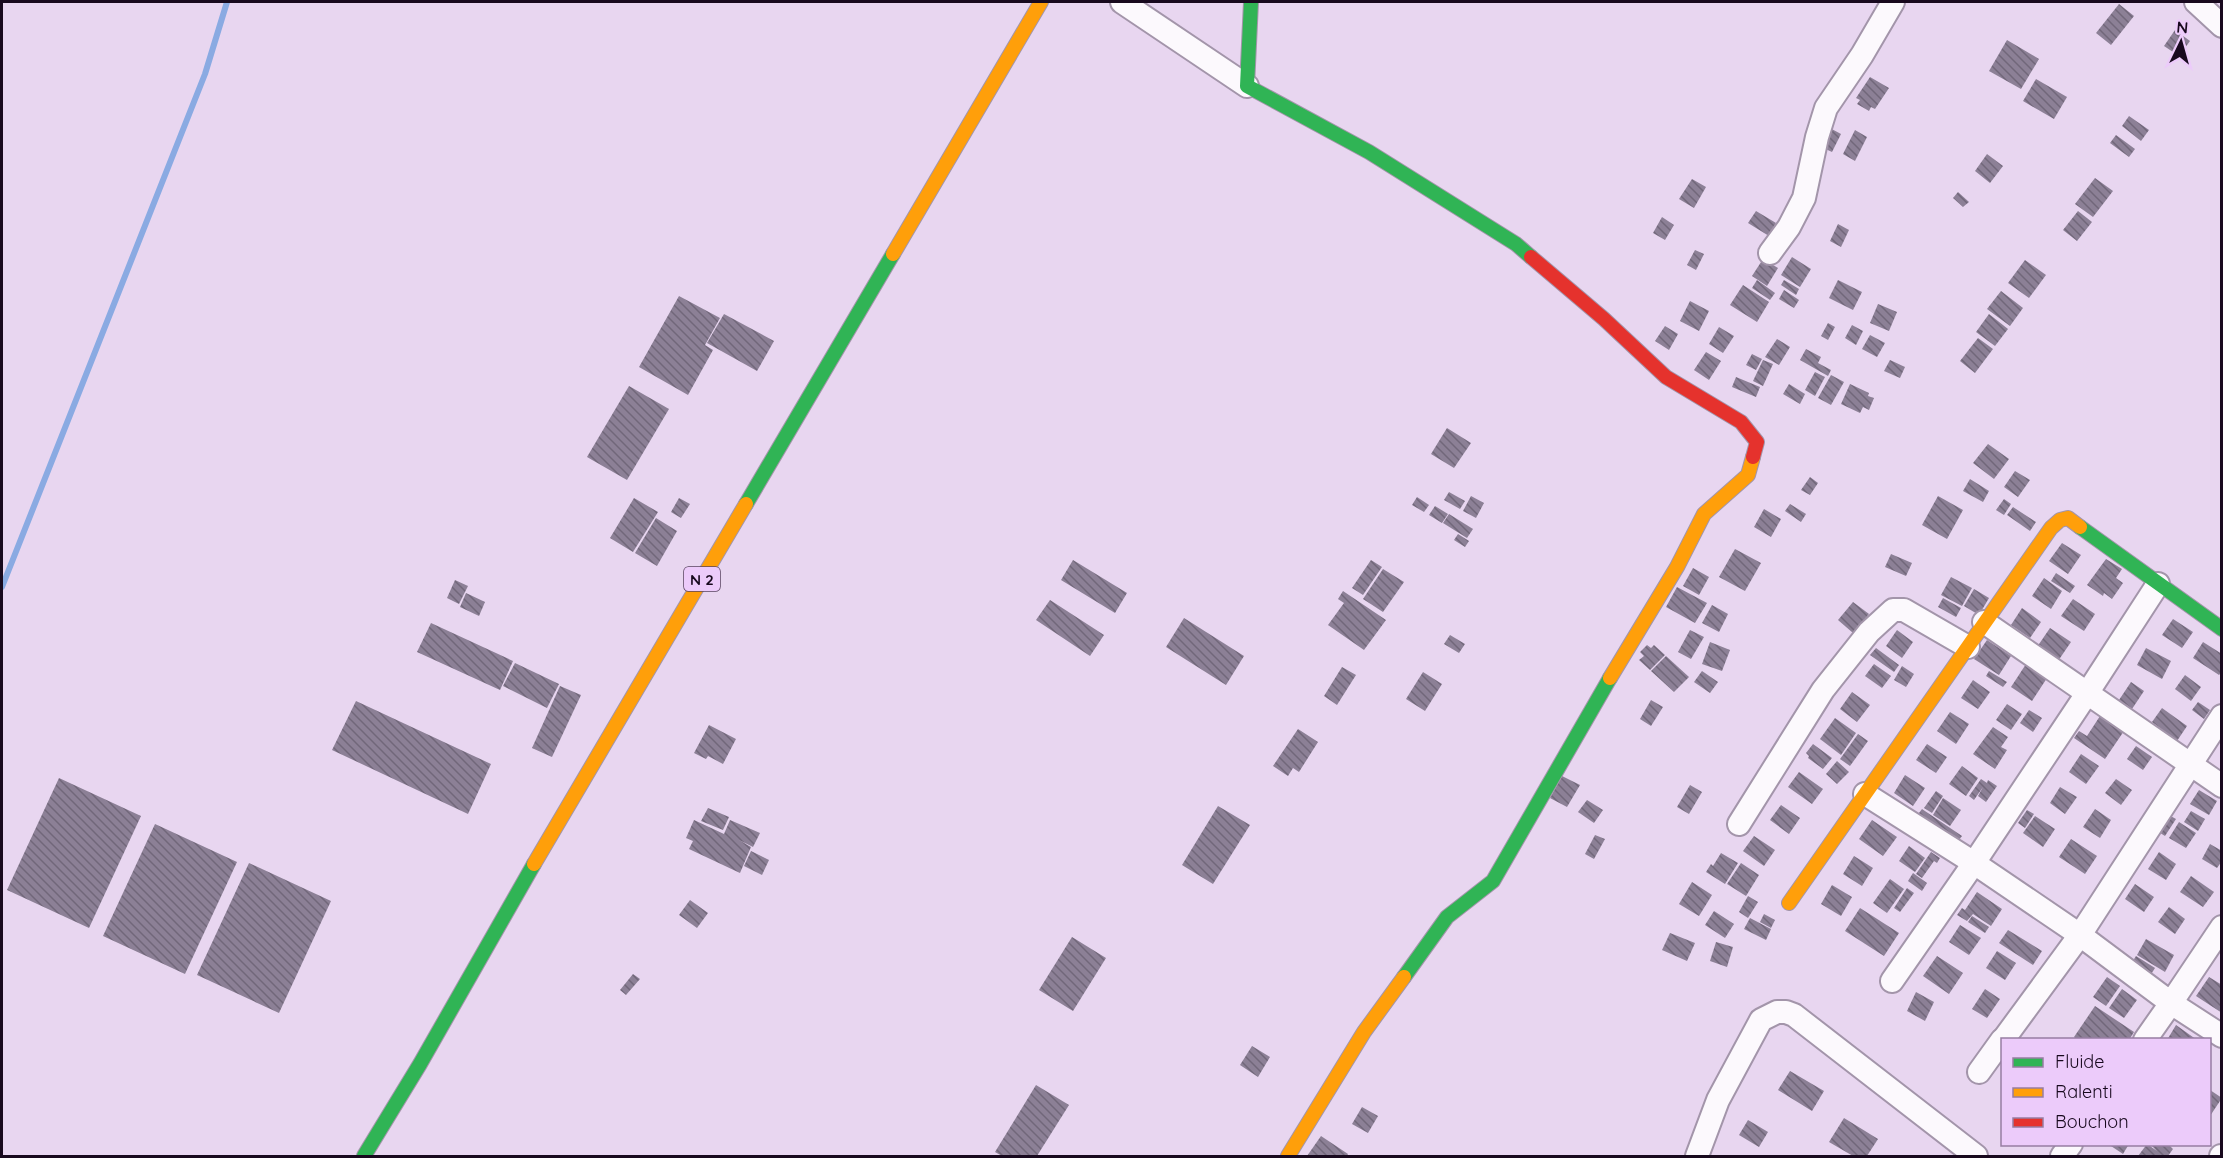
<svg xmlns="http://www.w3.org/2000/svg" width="2223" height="1158" viewBox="0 0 2223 1158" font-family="Quicksand,sans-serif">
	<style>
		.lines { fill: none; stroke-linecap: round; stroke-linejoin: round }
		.stream { stroke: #8aaae2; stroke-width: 6 }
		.building { fill: url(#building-back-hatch) }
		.street-casing { stroke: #a395aa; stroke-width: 26 }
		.fast-casing { stroke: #a395aa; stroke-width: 16 }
		.slow-casing { stroke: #a395aa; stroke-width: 16 }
		.jam-casing { stroke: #a395aa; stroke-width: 16 }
		.street { stroke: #fcf9fd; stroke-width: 22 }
		.fast { stroke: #30b455; stroke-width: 14 }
		.slow { stroke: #ff9f0a; stroke-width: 14 }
		.jam { stroke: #e5322d; stroke-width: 14 }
		.labels { text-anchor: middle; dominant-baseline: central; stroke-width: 6; stroke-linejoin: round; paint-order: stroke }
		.shield { fill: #eccbfa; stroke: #584360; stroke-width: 1.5 }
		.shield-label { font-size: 15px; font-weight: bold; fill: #18091e }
	</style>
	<defs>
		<pattern id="building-back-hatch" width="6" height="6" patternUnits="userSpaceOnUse" patternTransform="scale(1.5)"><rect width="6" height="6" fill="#8c8096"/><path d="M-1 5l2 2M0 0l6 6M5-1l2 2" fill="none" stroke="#71677a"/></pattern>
	</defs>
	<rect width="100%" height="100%" fill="#e8d6f0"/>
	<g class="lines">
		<path class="stream" d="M2,587l203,-513 22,-72"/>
	</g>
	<g class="building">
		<path d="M2119,4l15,12 -23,29 -15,-12z"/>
		<path d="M2175,30l15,11 -11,15 -15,-10z"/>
		<path d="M2007,40l32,19 -18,30 -32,-18z"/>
		<path d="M1870,77l19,11 -14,21 -4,-2 -2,4 -12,-7 3,-4 -4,-2z"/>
		<path d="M2036,79l31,18 -13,22 -31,-18z"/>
		<path d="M2129,116l20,14 -8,11 -19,-15z"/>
		<path d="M1828,127l13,7 -9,18 -13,-6z"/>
		<path d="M1855,130l12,7 -12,24 -12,-7z"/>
		<path d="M2116,135l19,14 -6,8 -19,-14z"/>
		<path d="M1987,154l16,12 -13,17 -15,-12z"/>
		<path d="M2095,178l18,13 -20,26 -18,-13z"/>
		<path d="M1692,179l14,8 -12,21 -15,-9z"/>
		<path d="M1958,192l11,10 -6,5 -10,-9z"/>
		<path d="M1756,211l20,12 -7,13 -21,-13z"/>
		<path d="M2078,211l14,11 -15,19 -14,-11z"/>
		<path d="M1662,217l12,8 -9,15 -12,-7z"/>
		<path d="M1838,224l11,6 -8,17 -11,-6z"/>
		<path d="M1695,250l9,4 -8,16 -9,-5z"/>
		<path d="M1792,257l19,12 -11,18 -19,-12z"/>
		<path d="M1763,259l15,9 -11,18 -15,-10z"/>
		<path d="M2025,260l21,15 -17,23 -21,-15z"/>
		<path d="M1757,280l18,13 -5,7 -18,-12z"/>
		<path d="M1784,280l15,9 -3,6 -15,-10z"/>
		<path d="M1838,280l24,12 -9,18 -24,-12z"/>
		<path d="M1743,285l26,17 -12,20 -27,-17z"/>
		<path d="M1784,290l15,10 -5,8 -15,-9z"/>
		<path d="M2001,291l22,17 -13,18 -23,-17z"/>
		<path d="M679,296l41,22 -15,27 8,5 -25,45 -49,-28z"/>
		<path d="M1690,301l19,10 -10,20 -19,-10z"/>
		<path d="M1878,304l19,8 -8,19 -19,-8z"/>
		<path d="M724,314l50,27 -17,30 -50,-28z"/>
		<path d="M1989,314l19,15 -13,17 -19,-14z"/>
		<path d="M1828,323l7,4 -7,13 -7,-4z"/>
		<path d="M1852,325l11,6 -7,14 -11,-7z"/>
		<path d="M1665,326l13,8 -9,16 -14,-9z"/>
		<path d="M1719,327l15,9 -11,17 -14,-9z"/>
		<path d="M1870,335l15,8 -8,14 -15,-8z"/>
		<path d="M1978,338l15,11 -18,24 -15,-12z"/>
		<path d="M1777,339l13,8 -11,18 -14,-8z"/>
		<path d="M1806,349l15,8 -3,6 13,7 -3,6 -28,-16z"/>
		<path d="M1706,352l15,9 -12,19 -15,-10z"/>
		<path d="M1752,354l10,5 -6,11 -10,-5z"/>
		<path d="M1763,360l10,4 -10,22 -10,-5z"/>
		<path d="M1890,360l15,7 -5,11 -16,-7z"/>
		<path d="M1815,372l10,5 -10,19 -10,-6z"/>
		<path d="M1831,375l13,7 -13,23 -13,-7z"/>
		<path d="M1736,377l24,10 -4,10 -24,-10z"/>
		<path d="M1789,384l16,10 -5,10 -17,-10z"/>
		<path d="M1850,384l19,9 -1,3 6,2 -5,12 -6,-3 -3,6 -19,-9z"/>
		<path d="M629,386l40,23 -42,71 -40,-23z"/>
		<path d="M1447,428l24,15 -17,25 -23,-14z"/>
		<path d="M1988,444l21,15 -15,20 -21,-16z"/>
		<path d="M2015,471l15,9 -12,17 -14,-10z"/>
		<path d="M1810,477l8,6 -8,12 -9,-5z"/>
		<path d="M1970,479l19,12 -6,11 -20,-11z"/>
		<path d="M1449,492l16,9 -5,8 -16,-9z"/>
		<path d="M1471,496l13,7 -8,15 -13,-7z"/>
		<path d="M1938,496l25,14 -16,29 -25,-14z"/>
		<path d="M1417,497l12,8 -5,7 -12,-7z"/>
		<path d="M634,498l24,14 -25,40 -23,-14z"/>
		<path d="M679,498l11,6 -9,14 -10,-6z"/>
		<path d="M2004,499l7,5 -7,11 -8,-5z"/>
		<path d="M1790,504l16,10 -5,8 -16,-11z"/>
		<path d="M1435,506l13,8 -6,9 -13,-8z"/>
		<path d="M2013,507l23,15 -6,9 -23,-16z"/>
		<path d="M1764,509l17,10 -10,18 -17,-10z"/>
		<path d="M1449,514l24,15 -6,9 -24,-15z"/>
		<path d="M656,518l21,13 -20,35 -22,-13z"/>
		<path d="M1458,534l11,7 -4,6 -11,-7z"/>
		<path d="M2062,543l19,12 -13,19 -19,-13z"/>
		<path d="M1735,549l26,14 -16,28 -26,-14z"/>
		<path d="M1891,554l21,9 -6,13 -21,-9z"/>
		<path d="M2106,559l16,10 -6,9 7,5 -11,16 -8,-6 -1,3 -16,-11z"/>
		<path d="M1073,560l54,33 -12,20 -54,-33z"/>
		<path d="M1371,560l11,7 -19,28 -11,-7z"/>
		<path d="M1693,568l16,9 -10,18 -16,-9z"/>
		<path d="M1383,569l21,13 -21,30 -20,-13z"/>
		<path d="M2056,573l19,13 -5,7 -19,-12z"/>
		<path d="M1951,577l21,11 -10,18 -21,-11z"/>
		<path d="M2044,578l18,13 -11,18 -19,-13z"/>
		<path d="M455,580l13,6 -9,18 -12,-6z"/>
		<path d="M1677,587l30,16 -12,20 -29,-16z"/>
		<path d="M1974,589l15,9 -10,17 -15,-9z"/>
		<path d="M1343,591l43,29 -22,30 -36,-25 16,-22 -6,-4z"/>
		<path d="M466,593l19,9 -6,14 -19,-9z"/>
		<path d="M1943,598l18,10 -5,9 -18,-10z"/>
		<path d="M2073,599l22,15 -11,17 -23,-15z"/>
		<path d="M1050,600l54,35 -14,21 -54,-36z"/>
		<path d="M1853,602l16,12 -16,19 -15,-13z"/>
		<path d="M1712,605l16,9 -9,18 -17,-9z"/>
		<path d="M2022,608l19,14 -11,16 -19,-13z"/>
		<path d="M1184,618l60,38 -18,29 -60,-38z"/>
		<path d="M2173,619l20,13 -11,16 -20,-13z"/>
		<path d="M431,623l82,38 -13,29 -83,-38z"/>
		<path d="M2050,628l21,14 -13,19 -21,-14z"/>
		<path d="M1690,630l14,7 -13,22 -13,-7z"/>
		<path d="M1897,630l16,12 -11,16 -16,-12z"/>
		<path d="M1450,635l15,9 -6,9 -15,-9z"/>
		<path d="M1987,640l24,16 -12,19 -25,-16z"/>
		<path d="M1710,642l20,8 -8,21 -20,-7z"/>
		<path d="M2203,642l19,12v18l-3,3 -26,-17z"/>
		<path d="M1647,645l4,3 3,-3 11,10 -15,15 -11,-10 5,-4 -4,-4z"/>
		<path d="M1876,648l23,17 -5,7 -24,-17z"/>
		<path d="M2146,648l25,13 -9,18 -25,-14z"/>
		<path d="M1666,656l23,21 -15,15 -23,-21z"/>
		<path d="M2028,661l21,14 -17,26 -21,-14z"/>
		<path d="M515,663l44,21 -12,24 -44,-22z"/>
		<path d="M1874,664l17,12 -9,12 -17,-12z"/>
		<path d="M1902,666l12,8 -8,13 -12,-7z"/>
		<path d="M1342,667l14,8 -19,30 -13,-9z"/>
		<path d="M1702,671l16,11 -8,11 -16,-11z"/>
		<path d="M1989,671l18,11 -4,5 -17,-11z"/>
		<path d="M1423,672l19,12 -17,27 -19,-12z"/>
		<path d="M2185,675l16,12 -10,14 -16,-12z"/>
		<path d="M1973,680l17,12 -12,17 -17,-11z"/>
		<path d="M2131,682l13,9 -12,18 -13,-9z"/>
		<path d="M560,686l21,9 -29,62 -20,-9z"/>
		<path d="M1852,692l18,13 -13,17 -17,-13z"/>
		<path d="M1651,700l12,7 -12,19 -11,-7z"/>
		<path d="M356,701l135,63 -23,50 -136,-64z"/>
		<path d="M2198,702l12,8 -6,9 -12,-9z"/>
		<path d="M2007,704l15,10 -11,16 -15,-10z"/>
		<path d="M2162,708l25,18 -10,15 -25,-19z"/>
		<path d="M2029,710l13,8 -9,14 -13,-9z"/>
		<path d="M1950,712l19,12 -13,20 -19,-13z"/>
		<path d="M2100,716l24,15 -19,28 -31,-21 5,-7 8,5z"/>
		<path d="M1835,718l21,15 -15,22 -21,-16z"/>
		<path d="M709,725l27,14 -13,25 -15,-8 -2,3 -12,-6z"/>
		<path d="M1993,727l15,10 -7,10 6,3 -12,19 -22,-15z"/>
		<path d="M1298,729l20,13 -19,30 -6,-4 -5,8 -15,-10z"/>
		<path d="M1858,734l10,7 -18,25 -10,-7z"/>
		<path d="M1813,744l19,14 -9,11 -15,-11 1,-2 -3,-3z"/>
		<path d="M1927,744l20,13 -11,16 -20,-13z"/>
		<path d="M2136,746l16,11 -9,13 -16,-11z"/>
		<path d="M2081,754l18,12 -13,18 -17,-12z"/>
		<path d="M1837,761l12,11 -12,12 -11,-10z"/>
		<path d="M1962,766l16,12 -12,18 -17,-12z"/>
		<path d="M1799,772l24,17 -11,15 -24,-17z"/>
		<path d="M1905,775l20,13 -12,18 -19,-13z"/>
		<path d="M1562,776l18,9 -13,22 -17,-9z"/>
		<path d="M59,778l82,38 -52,112 -82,-38z"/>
		<path d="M1981,779l6,4 1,-3 9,6 -11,16 -8,-6 5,-9 -9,13 -5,-4z"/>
		<path d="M2116,779l16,11 -11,15 -16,-12z"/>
		<path d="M1690,785l12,7 -13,22 -12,-7z"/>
		<path d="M2060,787l17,10 -12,17 -15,-11z"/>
		<path d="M2199,790l18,11 -8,14 -19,-11z"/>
		<path d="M1936,791l7,5 -11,17 -8,-5z"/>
		<path d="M1943,798l18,12 -11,16 -17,-11z"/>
		<path d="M1587,800l16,10 -9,13 -16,-11z"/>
		<path d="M1781,805l19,13 -11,16 -19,-14z"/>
		<path d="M1218,806l32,19 -37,59 -31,-19z"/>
		<path d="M708,808l21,9 -6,13 -22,-9z"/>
		<path d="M1922,809l40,27 -6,8 -40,-27z"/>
		<path d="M2095,809l16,11 -11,18 -17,-11z"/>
		<path d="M2027,810l7,4 -9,14 -7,-5z"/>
		<path d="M2191,811l14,8 -7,12 -14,-9z"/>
		<path d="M2167,814l9,5 -11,17 -8,-5z"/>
		<path d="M2035,816l20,13 -12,18 -20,-14z"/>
		<path d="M694,820l30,14 6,-14 30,13 -7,14 -14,-7 12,7 -11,26 -51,-24 4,-8 -7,-3z"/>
		<path d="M1872,820l25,17 -14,19 -24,-17z"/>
		<path d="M2179,822l17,11 -10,15 -17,-10z"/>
		<path d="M155,824l82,38 -52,112 -82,-38z"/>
		<path d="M1595,835l10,4 -11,20 -9,-5z"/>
		<path d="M1754,836l21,14 -11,16 -21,-15z"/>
		<path d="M2071,839l26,17 -12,18 -26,-17z"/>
		<path d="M2210,844l12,7v10l-5,7 -15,-9z"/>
		<path d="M1909,846l16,12 -10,14 -16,-11z"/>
		<path d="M751,851l18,9 -7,15 -18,-9z"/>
		<path d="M1931,852l9,6 -3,5 -3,-2 -12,17 -6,-4z"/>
		<path d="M2159,852l17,12 -10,16 -18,-11z"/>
		<path d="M1721,853l17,10 -13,21 -19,-12 5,-8 2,2z"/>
		<path d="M1854,856l19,12 -11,18 -19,-12z"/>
		<path d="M249,863l82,38 -52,112 -82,-38z"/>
		<path d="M1741,863l18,12 -13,21 -19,-12z"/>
		<path d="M1913,873l14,10 -5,8 -14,-10z"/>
		<path d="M2191,876l23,16 -11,15 -23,-15z"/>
		<path d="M1890,879l14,10 -17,24 -14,-10z"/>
		<path d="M1692,882l20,13 -13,21 -20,-12z"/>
		<path d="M2135,884l19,13 -10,15 -19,-13z"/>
		<path d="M1832,885l20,12 -11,19 -20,-12z"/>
		<path d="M1907,888l7,5 -14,19 -6,-4z"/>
		<path d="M1977,892l25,17 -11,17 -18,-12 -6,7 -10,-6 5,-7 3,2z"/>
		<path d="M1748,896l10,6 -10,16 -9,-6z"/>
		<path d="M690,900l18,13 -11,15 -18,-13z"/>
		<path d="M2169,907l16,12 -10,15 -17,-12z"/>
		<path d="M1860,908l39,25 -15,23 -39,-25z"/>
		<path d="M1714,911l20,13 -9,14 -20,-13z"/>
		<path d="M1764,914l11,6 -4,8 -11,-6z"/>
		<path d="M1972,916l17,11 -4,6 -17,-11z"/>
		<path d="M1750,918l21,11 -5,11 -22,-11z"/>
		<path d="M1960,925l21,13 -12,17 -20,-13z"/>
		<path d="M2008,930l34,21 -9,14 -34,-22z"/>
		<path d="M1670,933l25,10 -8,18 -25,-11z"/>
		<path d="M1072,937l34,21 -33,53 -34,-21z"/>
		<path d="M2146,939l28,16 -9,17 -28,-17z"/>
		<path d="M1716,942l17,5 -6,20 -17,-6z"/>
		<path d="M1997,951l19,12 -11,17 -19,-12z"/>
		<path d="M1937,956l26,17 -14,21 -26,-18z"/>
		<path d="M2136,956l19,12 -5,8 -19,-12z"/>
		<path d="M633,974l7,5 -14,16 -6,-5z"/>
		<path d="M2107,977l13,9 -14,20 -13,-9z"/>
		<path d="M2209,977l13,8v28l-26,-17z"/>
		<path d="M1985,989l15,10 -13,19 -15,-9z"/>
		<path d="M2122,989l15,11 -13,18 -15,-10z"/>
		<path d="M1916,992l18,10 -9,19 -18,-10z"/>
		<path d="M2095,1006l39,26 -5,8h-52l-3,-3z"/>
		<path d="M2176,1025l21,15h-30z"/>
		<path d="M1252,1046l18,11 -12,20 -18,-12z"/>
		<path d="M1790,1071l34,20 -12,20 -34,-21z"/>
		<path d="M1036,1085l33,20 -32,51h-35l-7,-4z"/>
		<path d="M2210,1090l12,8 -12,18z"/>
		<path d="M1362,1107l16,9 -10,17 -16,-9z"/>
		<path d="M1844,1118l34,21 -11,17h-14l-24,-14z"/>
		<path d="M1748,1120l20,12 -9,15 -20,-12z"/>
		<path d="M1321,1136l27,18 -1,2h-40z"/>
		<path d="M2108,1144h21l-6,10z"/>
		<path d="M2147,1144l10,7 -5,-5 1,-2h15l5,5 -5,7h-30z"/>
	</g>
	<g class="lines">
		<g class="street-casing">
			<g id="street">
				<path d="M1122,2l125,84"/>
				<path d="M2196,2l26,24"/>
				<path d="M1770,253l19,-26 15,-29 13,-61 9,-29 36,-53 31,-53"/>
				<path d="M1984,622l238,164"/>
				<path d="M1865,794l109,69 114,-171 70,-108"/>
				<path d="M1739,824l84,-134 46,-58 24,-22h11l64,37"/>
				<path d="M1892,981l82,-118 106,72 142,-219"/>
				<path d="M2003,1040l77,-105 91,68 51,-76"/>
				<path d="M2145,1040l26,-37 51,33"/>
				<path d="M1979,1072l23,-32"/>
				<path d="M1697,1156l21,-56 43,-80 16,-8h9l8,3 182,141"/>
				<path d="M2062,1156l9,-12"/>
				<path d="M2221,1156h1"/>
			</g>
		</g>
		<g class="fast-casing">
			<g id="fast">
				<path d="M1251,2l-4,84 122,66 147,92 15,13"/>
				<path d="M746,504l147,-250"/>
				<path d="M2080,527l142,102"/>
				<path d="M1404,977l43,-60 46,-36 117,-203"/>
				<path d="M364,1156l56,-92 114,-200"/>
			</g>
		</g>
		<g class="slow-casing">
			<g id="slow">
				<path d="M893,254l148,-252"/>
				<path d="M1610,678l67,-111 27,-53 44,-39 5,-18"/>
				<path d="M534,864l212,-360"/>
				<path d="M1789,903l262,-375 9,-8 8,-2 12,9"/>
				<path d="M1288,1156l76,-124 40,-55"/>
			</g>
		</g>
		<g class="jam-casing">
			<path id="jam" d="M1531,257l73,62 62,58 75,45 16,20 -4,15"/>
		</g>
		<use href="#street" class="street"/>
		<use href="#fast" class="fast"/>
		<use href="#slow" class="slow"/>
		<use href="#jam" class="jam"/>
	</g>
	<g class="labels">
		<rect class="shield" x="684" y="567" width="36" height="24" rx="4.5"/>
		<g class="shield-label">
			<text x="702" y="579">N 2</text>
		</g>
	</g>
	<rect width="2223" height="1158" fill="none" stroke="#18091e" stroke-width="6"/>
	<rect x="2001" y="1038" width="210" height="108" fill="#eccbfa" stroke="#977da2" stroke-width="1.5"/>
	<rect x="2013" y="1058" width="30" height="9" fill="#30b455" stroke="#977da2" stroke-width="1.5"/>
	<text x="2055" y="1068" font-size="18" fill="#18091e">Fluide</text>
	<rect x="2013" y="1088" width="30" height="9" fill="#ff9f0a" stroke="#977da2" stroke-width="1.5"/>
	<text x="2055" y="1098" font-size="18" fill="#18091e">Ralenti</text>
	<rect x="2013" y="1118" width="30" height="9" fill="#e5322d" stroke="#977da2" stroke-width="1.5"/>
	<text x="2055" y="1128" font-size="18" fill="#18091e">Bouchon</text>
	<g transform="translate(2181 42) rotate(5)" stroke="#eccbfa" stroke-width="4.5" paint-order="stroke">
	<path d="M0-4.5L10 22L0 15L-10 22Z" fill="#18091e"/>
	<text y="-9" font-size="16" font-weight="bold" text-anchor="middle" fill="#18091e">N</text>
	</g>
</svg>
